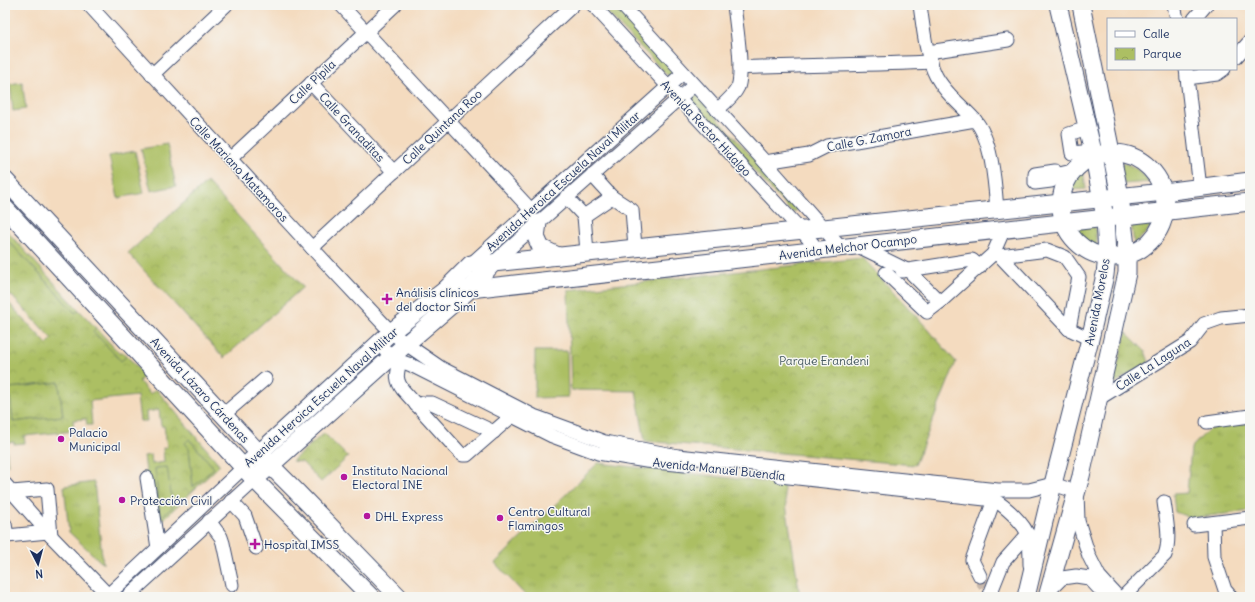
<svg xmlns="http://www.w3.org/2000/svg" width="1255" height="602" viewBox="0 0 1255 602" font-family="Delius,sans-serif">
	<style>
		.grass { fill: url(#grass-tufts); stroke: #647760 }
		.park { fill: url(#park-crowns); stroke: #647760; fill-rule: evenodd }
		.garden { fill: #acbf63; stroke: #647760 }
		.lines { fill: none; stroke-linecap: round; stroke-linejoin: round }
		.minor-tunnel { stroke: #c9b9ac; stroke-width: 13; stroke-dasharray: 13 6; stroke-linecap: butt }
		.minor-casing { stroke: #3c496d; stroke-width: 15 }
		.major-casing { stroke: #3c496d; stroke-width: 19 }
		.minor { stroke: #fff; stroke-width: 13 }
		.major { stroke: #fff; stroke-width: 17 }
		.poi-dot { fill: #b5179e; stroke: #f6f6f2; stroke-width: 1.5 }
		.labels { text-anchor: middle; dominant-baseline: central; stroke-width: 3; stroke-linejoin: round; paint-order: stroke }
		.street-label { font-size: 12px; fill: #1b2f5e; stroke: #f6f6f2 }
		.poi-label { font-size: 12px; fill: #1b2f5e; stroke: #f6f6f2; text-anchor: start }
		.park-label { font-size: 12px; fill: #465a60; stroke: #f6f6f2 }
	</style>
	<defs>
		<pattern id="grass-tufts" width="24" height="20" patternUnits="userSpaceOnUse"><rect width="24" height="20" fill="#acbf63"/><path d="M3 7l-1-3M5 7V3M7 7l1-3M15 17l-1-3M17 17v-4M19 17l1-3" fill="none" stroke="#93a458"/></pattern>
		<pattern id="park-crowns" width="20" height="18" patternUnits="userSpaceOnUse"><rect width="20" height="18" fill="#acbf63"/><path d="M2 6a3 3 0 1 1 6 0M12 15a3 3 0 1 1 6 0" fill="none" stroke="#93a458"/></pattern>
	</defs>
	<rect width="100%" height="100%" fill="#f6f6f2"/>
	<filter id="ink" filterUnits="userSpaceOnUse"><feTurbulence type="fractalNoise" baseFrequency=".025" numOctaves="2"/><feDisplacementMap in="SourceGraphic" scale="8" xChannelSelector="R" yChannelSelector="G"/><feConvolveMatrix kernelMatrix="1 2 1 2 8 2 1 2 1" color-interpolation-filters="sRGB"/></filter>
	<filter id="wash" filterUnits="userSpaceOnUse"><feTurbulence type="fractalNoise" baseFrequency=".012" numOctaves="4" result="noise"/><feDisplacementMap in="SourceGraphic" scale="16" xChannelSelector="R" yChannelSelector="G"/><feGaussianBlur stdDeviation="0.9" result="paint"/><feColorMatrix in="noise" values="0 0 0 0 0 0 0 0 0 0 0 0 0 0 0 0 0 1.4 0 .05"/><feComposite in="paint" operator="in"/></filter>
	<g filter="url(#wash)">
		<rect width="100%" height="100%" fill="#f4dbbf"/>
		<g class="grass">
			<path d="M600,5h15l58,64 -2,6 -3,1z"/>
			<path d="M694,92l104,116 -3,4h-4l-102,-114z"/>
			<path d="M1121,162c12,4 21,9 28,20l-25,2z"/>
			<path d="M1083,170l3,19 -18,1 6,-11z"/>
			<path d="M1154,220l-8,13 -12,11 -3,-22z"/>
			<path d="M1095,226l2,22 -14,-7 -11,-12z"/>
			<path d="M5,229l74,81 -3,4 -71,-77z"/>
			<path d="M96,328l24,26 2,-2 5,4 -6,6 -29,-31z"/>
			<path d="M1126,332l19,19 4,11 -36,22z"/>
			<path d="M59,382l4,34 -50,6 -4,-34z"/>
			<path d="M1250,423v88l-59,7 -16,-6 -2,-18 14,-1 4,-45 17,-18 12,-4z"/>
			<path d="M189,439l25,29 -21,19 -4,-39 -5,-5z"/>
			<path d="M598,463l185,21 17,113h-273l-32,-34z"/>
			<path d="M168,467l5,40 -13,11 -5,-50z"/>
			<path d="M94,482l9,82 -34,-32 -5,-46z"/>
		</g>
		<g class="park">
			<path d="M207,182l96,105 -79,71 -96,-105z"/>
			<path d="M5,237l70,76 4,-3 17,18 -3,3 28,30 6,-5 18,20 -6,5 11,13 6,-5 64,76 -67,64 -3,-6 -7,-50 3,-1 -2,-16 7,-1 1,9 12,-2 -1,-14 4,-1 -3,-21h-3l-2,-16 -13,2 1,9h-7l-3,-25 -47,5 2,24h-5l-1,-6 -13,1 1,11 -50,5 1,7 -11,1v-2l-8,1 2,22h-3v-114h1l-1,-5zM10,294l42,45 -5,5 -42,-45zM59,382l4,34 -50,6 -4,-34zM189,439l25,29 -21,19 -4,-39 -4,-5zM167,467l6,40 -13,11 -5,-50z"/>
			<path d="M862,258l66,71 28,33 -41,103 -270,-24 -9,-50 -65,-1 -3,-100z"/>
			<path d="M324,433l24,24 -27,25 -19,-20 -10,-1z"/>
		</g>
		<g class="garden">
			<path d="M22,82l4,27 -13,2 -3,-27z"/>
			<path d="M167,144l9,42 -25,5 -10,-42z"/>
			<path d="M135,151l9,42 -26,5 -9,-42z"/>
			<path d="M535,351h32l1,46 -33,1z"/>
		</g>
	</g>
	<g filter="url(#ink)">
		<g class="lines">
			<path class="minor-tunnel" d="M980,576l5,11"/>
			<g class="minor-casing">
				<g id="minor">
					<path d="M89,5l223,243 79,84 15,12 35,24 93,48 71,26 73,14 320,34h31l24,-6 24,8 1,29 11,35 10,20 19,21"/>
					<path d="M341,5l190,205"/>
					<path d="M593,5l207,224 19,22"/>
					<path d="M622,5l143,157 75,85"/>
					<path d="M920,5c3,21 6,52 16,71 9,17 25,29 38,43 18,19 21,65 23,91"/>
					<path d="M1174,5l3,14"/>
					<path d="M1194,19l12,-14"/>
					<path d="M928,52l80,-12"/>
					<path d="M1236,57l14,-16"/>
					<path d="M740,68c64,-3 127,-3 191,-6"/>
					<path d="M1186,69l14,119"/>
					<path d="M152,75l74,-70"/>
					<path d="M1187,78l30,-4 7,-5"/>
					<path d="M311,83l83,89"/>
					<path d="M717,110c7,-6 17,-14 21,-23 6,-16 -2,-63 -4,-82"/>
					<path d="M1087,128l-18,6 3,19 20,-2"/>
					<path d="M230,159l165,-154"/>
					<path d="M765,162l44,-7 18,-9 148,-26"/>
					<path d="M1055,171l-4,10 -16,2v-9z"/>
					<path d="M592,175l20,22 20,13 3,37"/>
					<path d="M1047,177l25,-6"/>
					<path d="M566,197l18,19"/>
					<path d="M858,246l51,25 31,31"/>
					<path d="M312,248l261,-243"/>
					<path d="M587,252l-3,-36 28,-19"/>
					<path d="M995,254l5,2 69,73 21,10"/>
					<path d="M1000,256l47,-6 18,7 14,20 -10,52"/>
					<path d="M493,263l201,-178"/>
					<path d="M471,264l212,-191"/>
					<path d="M902,271l70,-11 8,7"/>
					<path d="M886,273l41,39 13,-10 53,-48 11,-25"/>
					<path d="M386,351l14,10 11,4 141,71 46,17 48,8 39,4"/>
					<path d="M400,361c-3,13 -5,18 3,29l57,63 3,2h4l45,-39"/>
					<path d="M1098,399l92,-57 14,-18 17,-6 29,-3"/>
					<path d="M416,405l7,-2h9l62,29"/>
					<path d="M223,415l42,-36"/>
					<path d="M1207,422l43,-6"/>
					<path d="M780,476l214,24c10,5 32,25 34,36 2,9 2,19 2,29"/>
					<path d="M147,478l11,70"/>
					<path d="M5,484l46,52 59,61"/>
					<path d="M12,492l35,-3 4,47"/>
					<path d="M231,501l14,15 11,32"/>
					<path d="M209,521l12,16 2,6 9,42"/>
					<path d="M1213,523l1,34 11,33 6,7"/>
					<path d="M5,524l2,12 41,-4"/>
					<path d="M1194,525l56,-7"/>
					<path d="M980,576l-8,-16 22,-60"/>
					<path d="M1049,591l13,-13 14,-2 13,2 14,15"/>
					<path d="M106,597l137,-129"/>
					<path d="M127,597l128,-117"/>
					<path d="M989,597l14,-35 25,-28"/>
					<path d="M1123,597l42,-42c6,-16 1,-37 -1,-53"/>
				</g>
			</g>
			<g class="major-casing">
				<g id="major">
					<circle cx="1113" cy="205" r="52"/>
					<path d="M5,180l266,286 26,26 102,105"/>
					<path d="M5,208l250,272 116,117"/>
					<path d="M538,223l-2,14 5,11 17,8"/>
					<path d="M445,290l25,-1 780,-87"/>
					<path d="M243,468l148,-136 54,-42 26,-26 22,-1 671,-71 86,-11"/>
					<path d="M262,473l144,-129 64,-55 23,-26"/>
					<path d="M1026,597l27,-113 37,-145 15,-64 2,-19 -2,-38 -11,-62 -36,-151"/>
					<path d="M1047,597l34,-121 46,-203v-18l-7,-59 -39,-191"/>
				</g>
			</g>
			<use href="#minor" class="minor"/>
			<use href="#major" class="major"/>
		</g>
	</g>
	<g class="poi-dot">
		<path d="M385 293h4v4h4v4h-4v4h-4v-4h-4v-4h4z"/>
		<circle cx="61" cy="439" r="4"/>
		<circle cx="344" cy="477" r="4"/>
		<circle cx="122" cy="500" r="4"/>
		<circle cx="367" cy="516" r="4"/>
		<circle cx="500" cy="518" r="4"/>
		<path d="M253 538h4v4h4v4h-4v4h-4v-4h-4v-4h4z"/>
	</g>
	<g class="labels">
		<g class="street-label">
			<text transform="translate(312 82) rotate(-43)">Calle Pípila</text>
			<text transform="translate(352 127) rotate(47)">Calle Granaditas</text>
			<text transform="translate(442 127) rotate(-43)">Calle Quintana Roo</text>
			<text transform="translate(706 128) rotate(47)">Avenida Rector Hidalgo</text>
			<text transform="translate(869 139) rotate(-11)">Calle G. Zamora</text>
			<text transform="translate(239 169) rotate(47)">Calle Mariano Matamoros</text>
			<text transform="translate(563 181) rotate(-42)">Avenida Heroica Escuela Naval Militar</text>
			<text transform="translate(848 247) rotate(-7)">Avenida Melchor Ocampo</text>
			<text transform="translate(1097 302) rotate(-79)">Avenida Morelos</text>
			<text transform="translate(1153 364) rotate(-33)">Calle La Laguna</text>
			<text transform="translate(200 390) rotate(47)">Avenida Lázaro Cárdenas</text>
			<text transform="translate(321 397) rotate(-42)">Avenida Heroica Escuela Naval Militar</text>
			<text transform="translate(719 469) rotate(6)">Avenida Manuel Buendía</text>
		</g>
		<g class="poi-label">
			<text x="396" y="292">Análisis clínicos<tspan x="396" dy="14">del doctor Simi</tspan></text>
			<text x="69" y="432">Palacio<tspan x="69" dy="14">Municipal</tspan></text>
			<text x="352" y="470">Instituto Nacional<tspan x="352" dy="14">Electoral INE</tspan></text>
			<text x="130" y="500">Protección Civil</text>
			<text x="508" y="511">Centro Cultural<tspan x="508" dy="14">Flamingos</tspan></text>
			<text x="375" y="516">DHL Express</text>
			<text x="264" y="544">Hospital IMSS</text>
		</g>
		<g class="park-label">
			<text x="824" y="360">Parque Erandeni</text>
		</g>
	</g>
	<rect width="1255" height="602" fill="none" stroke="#f6f6f2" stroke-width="20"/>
	<rect x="1107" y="18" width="130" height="52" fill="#f6f6f2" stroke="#9ea6b7"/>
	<rect x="1115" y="31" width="20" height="6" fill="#ffffff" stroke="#9ea6b7"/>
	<text x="1143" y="38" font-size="12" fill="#1b2f5e">Calle</text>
	<rect x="1115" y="48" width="20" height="12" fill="url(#park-crowns)" stroke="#9ea6b7"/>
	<text x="1143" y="58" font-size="12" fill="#1b2f5e">Parque</text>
	<g transform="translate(38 564) rotate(174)" stroke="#f6f6f2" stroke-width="3" paint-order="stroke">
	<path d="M0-3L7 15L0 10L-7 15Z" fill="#1b2f5e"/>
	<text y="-6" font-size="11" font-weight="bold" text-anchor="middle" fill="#1b2f5e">N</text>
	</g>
</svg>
